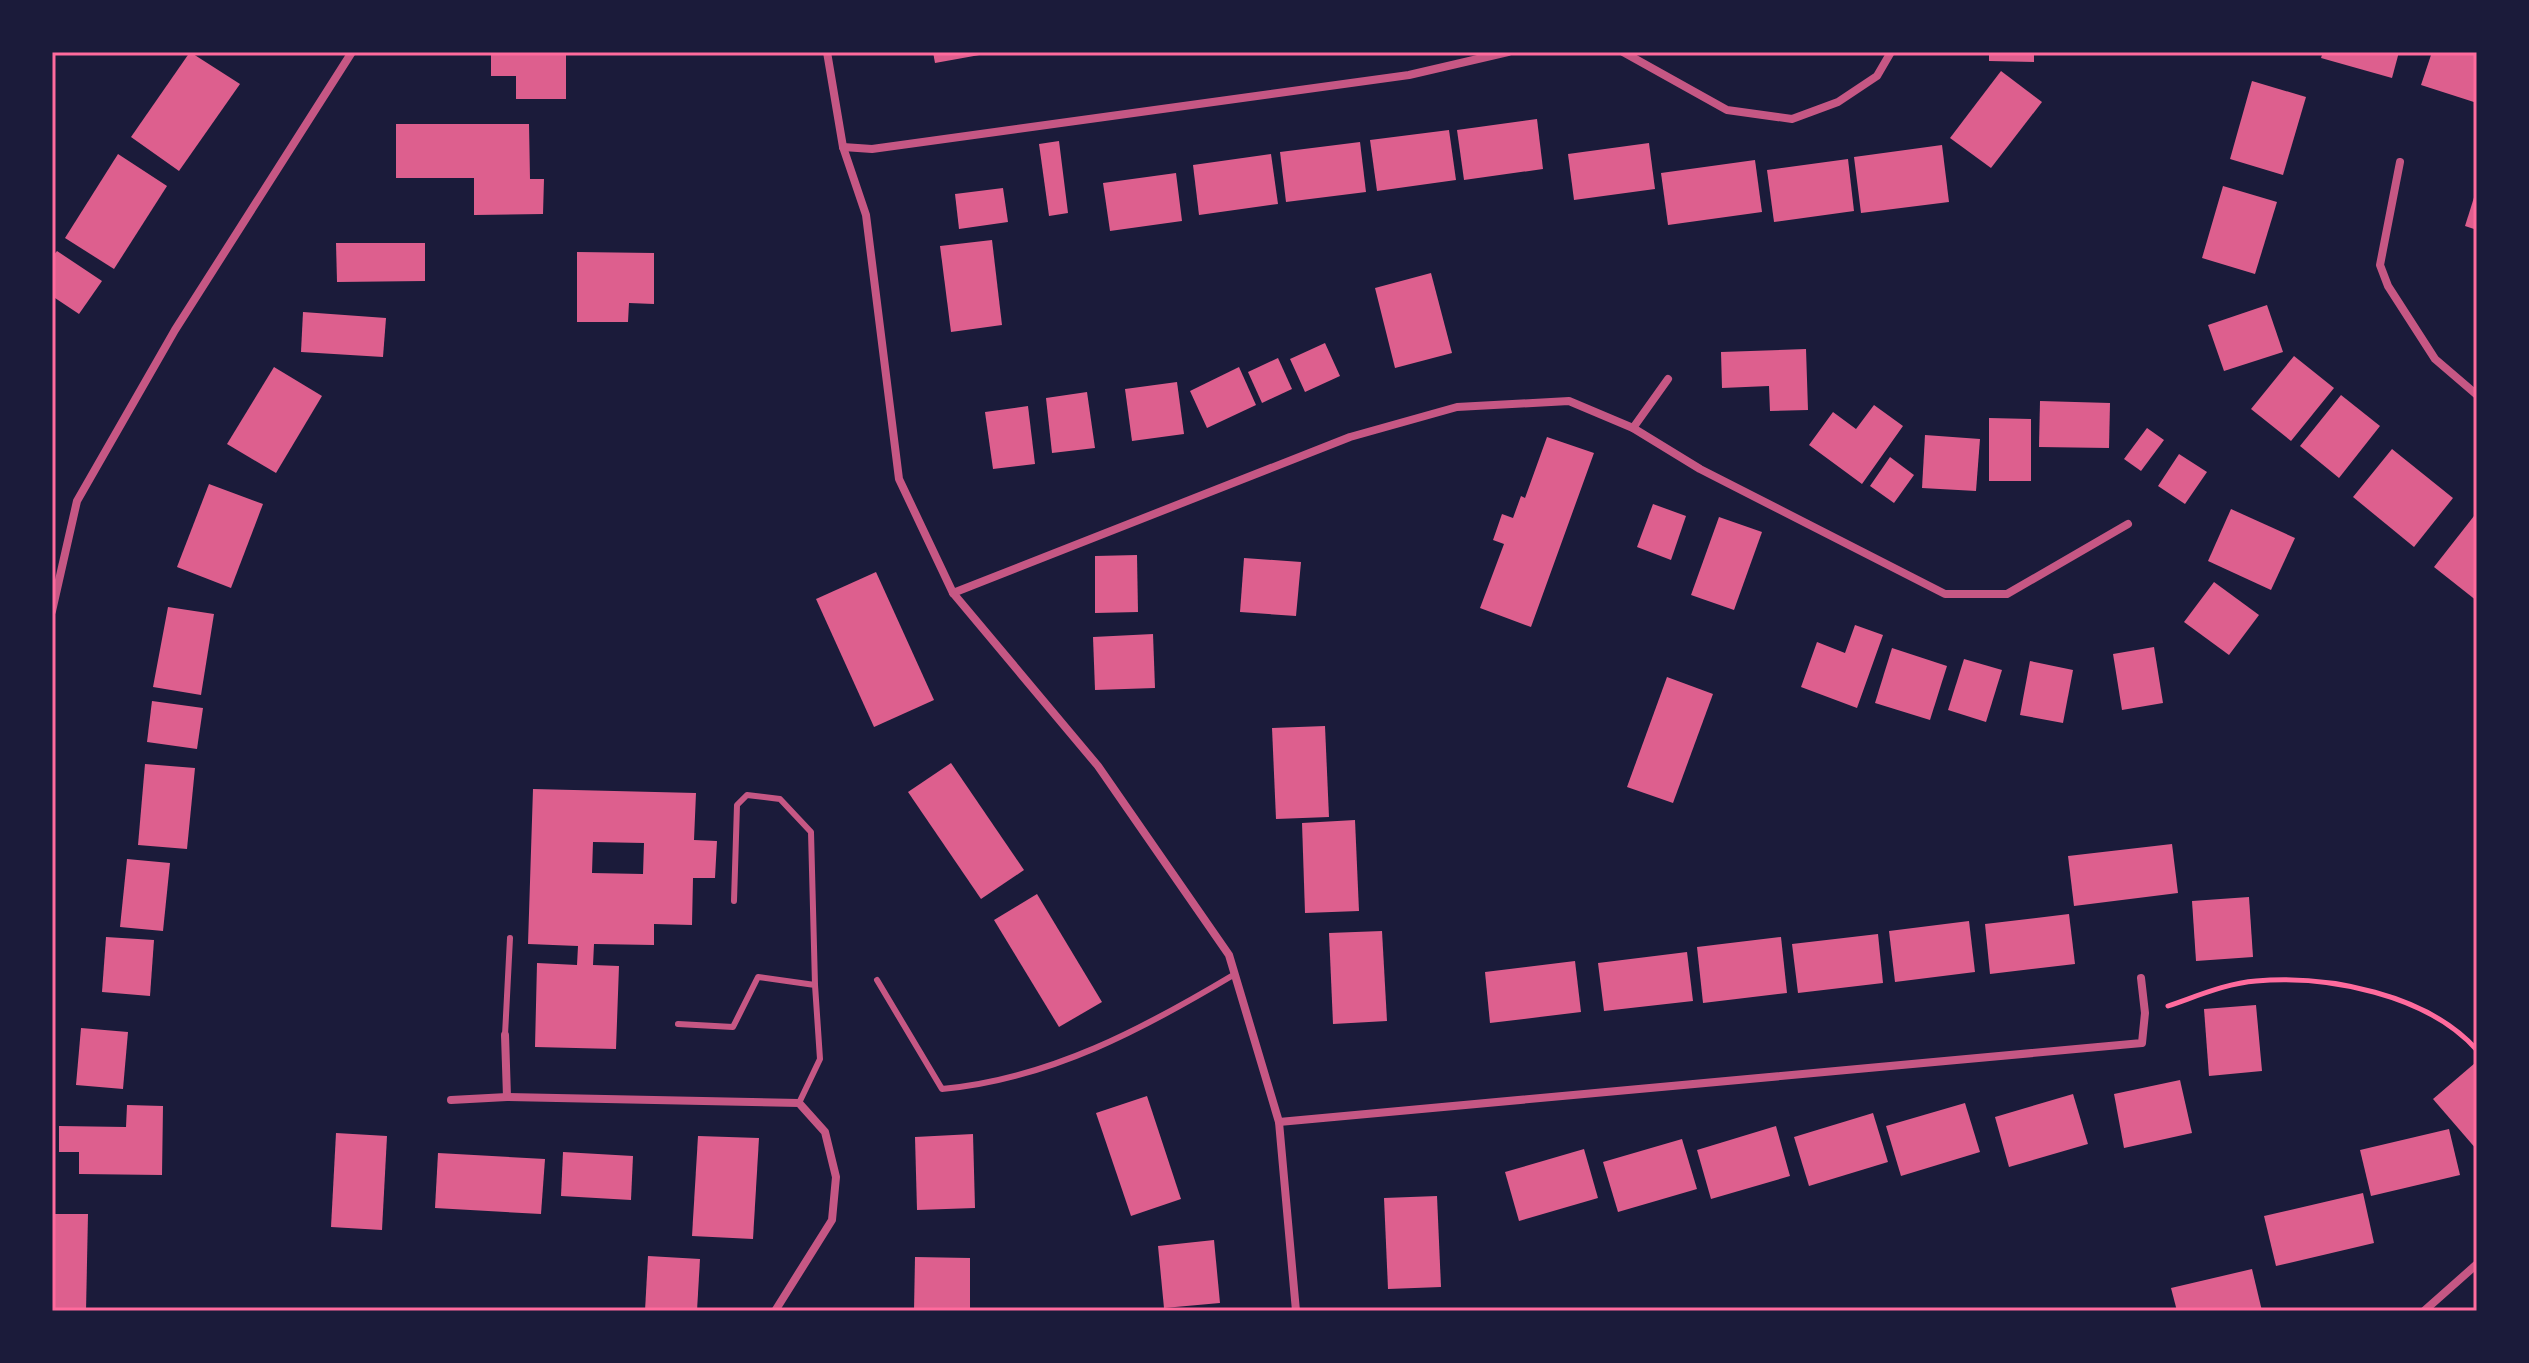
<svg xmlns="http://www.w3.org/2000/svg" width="2529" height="1363" viewBox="0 0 2529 1363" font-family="'Alegreya Sans',sans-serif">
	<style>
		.building { fill: #dd5f8e; fill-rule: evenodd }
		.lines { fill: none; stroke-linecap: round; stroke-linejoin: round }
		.path { stroke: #ff6b9d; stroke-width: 5 }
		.service { stroke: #c65784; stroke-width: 6 }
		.minor { stroke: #c65784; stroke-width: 8 }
		.neatline { fill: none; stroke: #ff6b9d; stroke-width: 3 }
	</style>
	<rect width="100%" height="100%" fill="#1b1b3a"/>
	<g class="building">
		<path d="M190,52l50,32 -61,87 -48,-34z"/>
		<path d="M491,52h75v47h-50v-23h-25z"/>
		<path d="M933,52h52v2l-50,9z"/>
		<path d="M1989,52h45v10l-45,-1z"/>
		<path d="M2323,52h76l-7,26 -71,-20z"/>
		<path d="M2432,52h45v51l-56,-18z"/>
		<path d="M2001,71l41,31 -51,66 -41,-30z"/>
		<path d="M2252,81l54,16 -23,78 -53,-16z"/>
		<path d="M1537,119l6,50 -79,11 -7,-50z"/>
		<path d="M396,124h133l1,55h14l-1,35 -69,1v-37h-78z"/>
		<path d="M1449,130l7,50 -79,11 -7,-51z"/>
		<path d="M1059,141l9,72 -19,3 -10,-72z"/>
		<path d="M1360,142l6,50 -80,10 -6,-50z"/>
		<path d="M1649,143l6,46 -81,11 -6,-46z"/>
		<path d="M1942,145l7,57 -88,11 -7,-56z"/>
		<path d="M118,154l49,32 -53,83 -49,-31z"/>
		<path d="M1271,154l7,50 -79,11 -6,-50z"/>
		<path d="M1848,159l6,52 -80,11 -7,-52z"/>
		<path d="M1755,160l7,52 -94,13 -7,-52z"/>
		<path d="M1176,173l6,48 -72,10 -7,-48z"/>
		<path d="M2223,186l54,16 -22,72 -53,-16z"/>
		<path d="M1003,188l5,34 -49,7 -4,-35z"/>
		<path d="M2477,188v42l-12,-4z"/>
		<path d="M992,240l10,85 -51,7 -11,-86z"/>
		<path d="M336,243h89v38l-88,1z"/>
		<path d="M57,251l45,30 -23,33 -27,-18v-39z"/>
		<path d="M577,252l77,1v51l-25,-1 -1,19h-51z"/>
		<path d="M1431,273l21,80 -57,15 -20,-80z"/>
		<path d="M2267,305l16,47 -59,19 -16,-46z"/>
		<path d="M303,312l83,6 -3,39 -82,-5z"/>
		<path d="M1325,343l15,33 -35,16 -15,-33z"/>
		<path d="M1806,349l2,61 -38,1 -1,-25 -47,2 -1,-36z"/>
		<path d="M2294,356l40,32 -43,53 -40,-32z"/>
		<path d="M1278,358l14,31 -30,14 -14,-31z"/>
		<path d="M274,367l48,29 -46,77 -49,-29z"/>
		<path d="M1239,367l17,38 -49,23 -17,-37z"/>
		<path d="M1177,382l7,52 -52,7 -7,-52z"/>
		<path d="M1087,392l8,56 -43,5 -6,-55z"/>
		<path d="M2341,395l39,31 -41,52 -39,-32z"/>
		<path d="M2040,401l70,2 -1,45 -70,-1z"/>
		<path d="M1874,405l29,21 -41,58 -53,-39 24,-33 23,17z"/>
		<path d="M1028,406l7,58 -42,5 -8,-57z"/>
		<path d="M1989,418l42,1v62h-42z"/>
		<path d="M2147,428l17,12 -23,31 -17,-12z"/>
		<path d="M1925,435l55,4 -4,52 -54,-3z"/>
		<path d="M1547,437l47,16 -63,174 -51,-19 24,-64 -11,-4 9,-26 11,4 8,-22 4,2z"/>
		<path d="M2392,449l61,49 -39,49 -61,-50z"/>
		<path d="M2179,454l28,18 -22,32 -27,-18z"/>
		<path d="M1890,457l24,18 -20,28 -24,-17z"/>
		<path d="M209,484l54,20 -32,84 -54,-21z"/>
		<path d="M1653,504l33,12 -15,44 -34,-13z"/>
		<path d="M2231,509l64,29 -24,52 -63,-29z"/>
		<path d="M2474,516l3,3v82l-43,-34z"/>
		<path d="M1719,517l43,15 -28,78 -43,-15z"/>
		<path d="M1137,555l1,57 -43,1v-57z"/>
		<path d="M1244,558l57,4 -5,54 -56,-4z"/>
		<path d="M876,572l58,128 -60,27 -58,-128z"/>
		<path d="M2214,582l45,33 -30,40 -45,-33z"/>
		<path d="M168,607l46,7 -13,81 -48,-8z"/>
		<path d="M1855,625l28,10 -26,73 -56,-21 16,-45 28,11z"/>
		<path d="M1153,634l2,54 -60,2 -2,-53z"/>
		<path d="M2154,647l9,56 -41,7 -9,-56z"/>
		<path d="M1892,648l55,18 -17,54 -55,-17z"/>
		<path d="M1964,659l38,11 -16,52 -38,-12z"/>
		<path d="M2030,661l43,9 -10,53 -43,-8z"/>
		<path d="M1667,677l46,17 -40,109 -46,-16z"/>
		<path d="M152,701l51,7 -6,41 -50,-7z"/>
		<path d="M1325,726l4,91 -53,2 -4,-91z"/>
		<path d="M951,763l73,107 -43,29 -73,-107z"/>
		<path d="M145,764l50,4 -8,81 -49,-4z"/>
		<path d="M533,789l163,4 -2,47 23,1 -2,37h-22l-1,47 -38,-1v21l-60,-1 -1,21 26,1 -3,83 -81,-2 2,-84 40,2 1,-19 -50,-2zM593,842l51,1 -1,31 -51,-1z"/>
		<path d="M1355,820l4,91 -54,2 -3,-90z"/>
		<path d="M2172,844l6,49 -104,13 -6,-50z"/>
		<path d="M127,859l43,4 -7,68 -43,-4z"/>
		<path d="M1037,894l65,108 -43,25 -65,-107z"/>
		<path d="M2249,897l4,60 -57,4 -4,-60z"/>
		<path d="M2069,914l6,50 -85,10 -5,-50z"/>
		<path d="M1969,921l6,51 -80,10 -6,-51z"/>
		<path d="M1382,931l5,90 -54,3 -4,-91z"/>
		<path d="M1878,934l5,49 -85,10 -6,-49z"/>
		<path d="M106,937l48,3 -4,56 -48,-4z"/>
		<path d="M1781,937l6,56 -84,10 -6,-56z"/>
		<path d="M1687,952l6,49 -89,10 -6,-48z"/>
		<path d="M1575,961l6,51 -91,11 -5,-51z"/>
		<path d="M2256,1005l6,66 -53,5 -5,-67z"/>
		<path d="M81,1028l47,4 -5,57 -47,-4z"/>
		<path d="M2475,1063l2,2v85l-44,-51z"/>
		<path d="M2180,1080l12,53 -68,15 -10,-54z"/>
		<path d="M2073,1094l15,50 -79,23 -14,-50z"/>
		<path d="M1147,1096l34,103 -50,17 -35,-103z"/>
		<path d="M1965,1103l15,49 -79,24 -15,-50z"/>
		<path d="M127,1105l36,1 -1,69 -83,-1v-22h-20v-26l67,1z"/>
		<path d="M1873,1113l15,49 -79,24 -15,-49z"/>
		<path d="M1776,1126l14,50 -79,23 -14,-49z"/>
		<path d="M2449,1129l11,46 -89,21 -11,-46z"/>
		<path d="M336,1133l51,3 -5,94 -51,-3z"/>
		<path d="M973,1134l2,74 -58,2 -2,-73z"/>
		<path d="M698,1136l61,2 -6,101 -61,-3z"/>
		<path d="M1682,1139l15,50 -79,23 -15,-50z"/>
		<path d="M1584,1149l14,49 -79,23 -14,-49z"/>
		<path d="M563,1152l70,4 -2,44 -70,-4z"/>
		<path d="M438,1153l107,6 -4,55 -106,-6z"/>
		<path d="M2363,1193l11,50 -98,23 -12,-50z"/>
		<path d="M1437,1196l4,91 -53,2 -4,-91z"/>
		<path d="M52,1214h36l-2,97h-34z"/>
		<path d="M1214,1240l6,63 -56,5 -6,-62z"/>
		<path d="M648,1256l52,3 -3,52h-52z"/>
		<path d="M915,1257l55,1v53h-56z"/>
		<path d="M2252,1269l10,42h-85l-6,-23z"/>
	</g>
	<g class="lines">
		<path class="path" d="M2168,1006c27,-9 59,-23 88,-25 72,-6 171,13 221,69"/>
		<g class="service">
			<path d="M734,901l3,-96 10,-10 33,4 31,33 4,153"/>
			<path d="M877,980l65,109c108,-10 201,-60 293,-115"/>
			<path d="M678,1024l55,3 25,-50 57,8 5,74 -21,44"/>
			<path d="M505,1035l5,-97"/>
		</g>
		<g class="minor">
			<path d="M827,52l16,95 23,68 33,264 54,114 145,173 131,189 50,167 17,189"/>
			<path d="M1623,52l104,58 65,9 46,-17 39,-26 14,-24"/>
			<path d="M843,147l29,2 537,-74 99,-23"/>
			<path d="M2400,162l-20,103 8,21 47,73 42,36"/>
			<path d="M1633,428l35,-49"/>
			<path d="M953,593l397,-156 107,-30 112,-6 64,27 67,41 245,125h62l121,-70"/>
			<path d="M52,611l25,-110 98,-171 177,-278"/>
			<path d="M505,1035l2,62"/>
			<path d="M451,1100l56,-3 292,6 26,29 11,45 -4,43 -57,91"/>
			<path d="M1279,1122l863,-79 3,-30 -4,-35"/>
			<path d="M2424,1311l53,-47"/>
		</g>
	</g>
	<rect width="2529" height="1363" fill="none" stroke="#1b1b3a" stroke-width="108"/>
	<rect x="54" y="54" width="2421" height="1255" class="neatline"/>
</svg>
